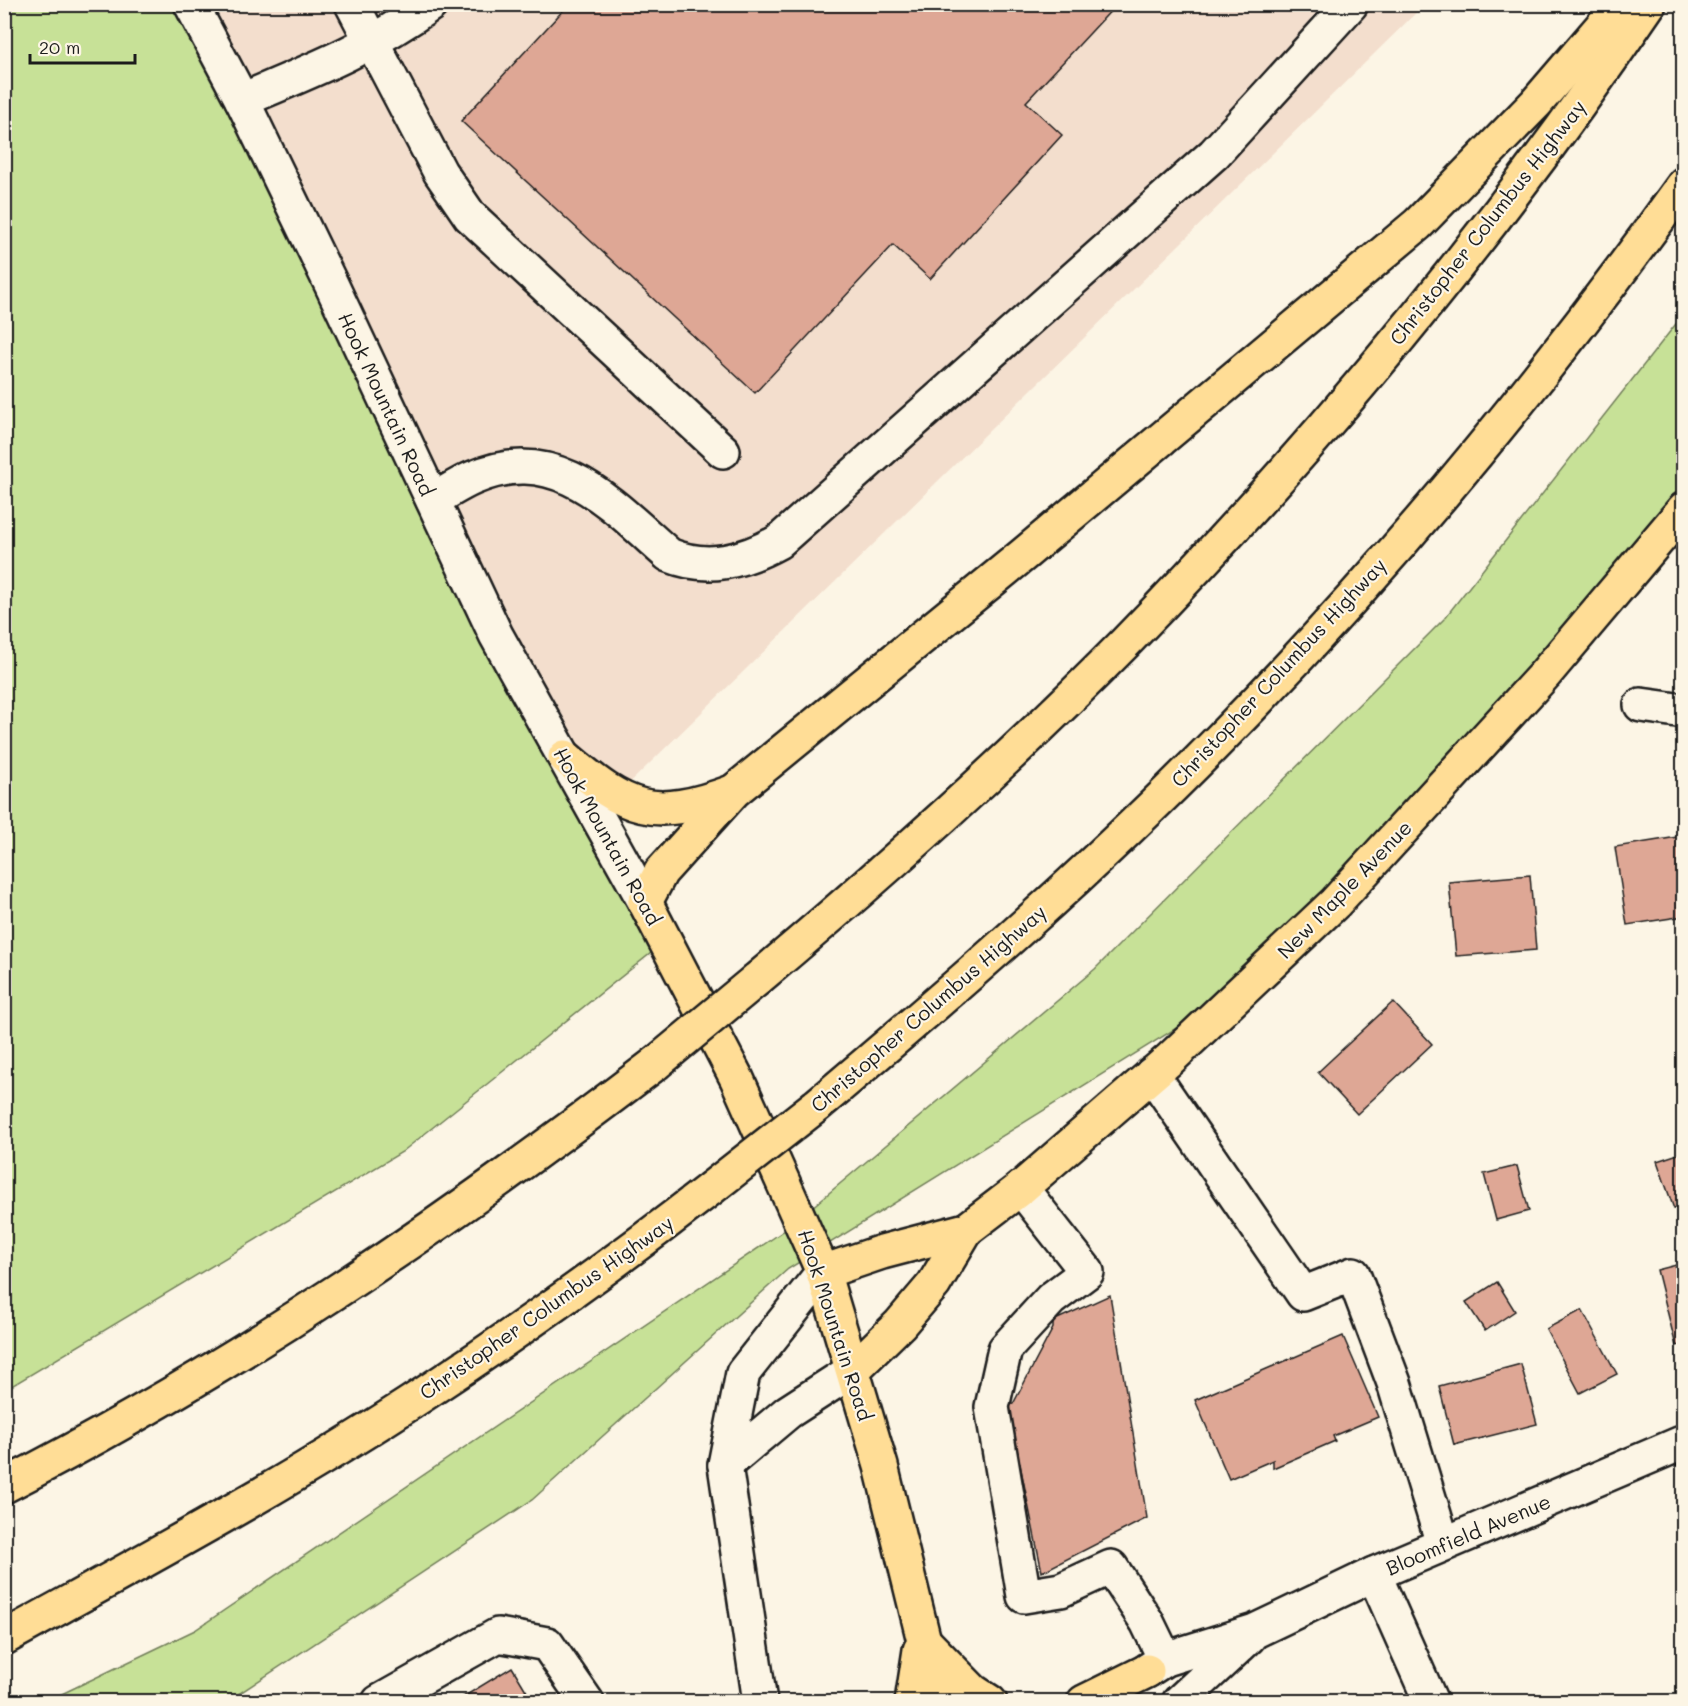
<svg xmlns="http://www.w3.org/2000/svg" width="1688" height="1706" viewBox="0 0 1688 1706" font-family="Mali,sans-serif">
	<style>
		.built { fill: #f3decd }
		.green { fill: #c7e197; stroke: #727e5a; stroke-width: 1.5 }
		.building { fill: #dea795; stroke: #1c1c1c; stroke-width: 1.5 }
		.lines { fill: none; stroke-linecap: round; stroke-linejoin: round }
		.minor-casing { stroke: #1c1c1c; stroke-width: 38 }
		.major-casing { stroke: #1c1c1c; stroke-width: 38 }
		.highway-casing { stroke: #1c1c1c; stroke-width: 38 }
		.minor { stroke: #fcf5e5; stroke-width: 33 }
		.major { stroke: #ffdd96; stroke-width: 33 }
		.highway { stroke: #ffdd96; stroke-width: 33 }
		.highway-bridge-casing { stroke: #1c1c1c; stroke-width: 38; stroke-linecap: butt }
		.highway-bridge { stroke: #ffdd96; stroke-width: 33 }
		.labels { text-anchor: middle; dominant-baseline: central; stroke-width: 4.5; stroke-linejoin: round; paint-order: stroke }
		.street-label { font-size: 20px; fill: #1c1c1c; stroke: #fcf5e5 }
	</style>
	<rect width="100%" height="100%" fill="#fcf5e5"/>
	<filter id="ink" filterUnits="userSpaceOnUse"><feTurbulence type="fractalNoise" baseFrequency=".0167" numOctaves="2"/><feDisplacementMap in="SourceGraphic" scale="12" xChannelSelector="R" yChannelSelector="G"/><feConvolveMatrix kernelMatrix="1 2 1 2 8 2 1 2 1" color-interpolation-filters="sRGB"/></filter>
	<g filter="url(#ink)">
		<path class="built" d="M197,5h1227l-822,805z"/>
		<g class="green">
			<path d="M4,5h193l469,936 -264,211 -397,238z"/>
			<path d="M1683,315v184l-418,474 -477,296 -256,231 -304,201 -183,1 150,-72 590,-400 310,-261 349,-350z"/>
		</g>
		<g class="building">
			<path d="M569,4h548l-91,98 36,33 -132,144 -37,-34 -138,148 -294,-272z"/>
			<path d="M1684,836v80l-57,9 -12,-78z"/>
			<path d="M1530,875l6,75 -80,6 -7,-74z"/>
			<path d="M1393,1002l39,42 -75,70 -39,-42z"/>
			<path d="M1684,1152v53l-10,4 -17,-48z"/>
			<path d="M1517,1166l12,45 -33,9 -12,-46z"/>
			<path d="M1684,1263v81l-8,2 -19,-76z"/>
			<path d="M1497,1282l18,29 -30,20 -19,-29z"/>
			<path d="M1110,1295l37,223 -105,54 -34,-166 5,-2 40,-76v-7z"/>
			<path d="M1582,1310l35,64 -37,19 -34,-64z"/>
			<path d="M1343,1336l35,81 -45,19 2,5 -62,27v-8l-44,19 -34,-79z"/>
			<path d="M1521,1364l16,60 -83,21 -15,-59z"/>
			<path d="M512,1667l21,35h-78z"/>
		</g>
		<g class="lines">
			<g class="minor-casing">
				<g id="minor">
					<path d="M191,4l51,96 89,184 165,351 149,267"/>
					<path d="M352,4l88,168 30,44 253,235"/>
					<path d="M242,100c69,-29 128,-52 189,-96"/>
					<path d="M433,500c13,-7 26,-16 40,-22 84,-37 139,27 196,77 39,16 74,6 109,-13l436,-388 137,-150"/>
					<path d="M1641,705l43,6"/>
					<path d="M1152,1074l151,220 50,-20 41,109 49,161"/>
					<path d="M1021,1188l66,84 -36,27 -46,50 -13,58 32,189 37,-6 50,-23 36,55 18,37"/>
					<path d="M725,1465l63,-53 65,-42"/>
					<path d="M1374,1574l57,128"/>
					<path d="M1148,1670l17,-11 90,-28 119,-57 310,-132"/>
					<path d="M379,1702l119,-67 49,9 40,58"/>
					<path d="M760,1702l-35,-237 18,-92 80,-101"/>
					<path d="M1179,1702l70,-65"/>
				</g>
			</g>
			<g class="major-casing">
				<g id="major">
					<path d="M645,902l92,177 86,193 58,194 58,236"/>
					<path d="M823,1272l59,-20 84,-22"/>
					<path d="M853,1370l47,-46 34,-40 32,-54 55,-42 149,-129 165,-156 210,-229 139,-165"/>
					<path d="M925,1642l48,49 17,11"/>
					<path d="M912,1702l8,-52"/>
					<path d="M1084,1702l63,-31"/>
				</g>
			</g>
			<g class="highway-casing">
				<g id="highway">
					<path d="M565,757c63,54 87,64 167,35"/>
					<path d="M645,902l16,-30 73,-81 289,-236 395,-331 118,-121 85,-99"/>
					<path d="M756,980c127,-107 252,-218 369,-337 192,-197 370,-411 524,-639"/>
					<path d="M816,1106c140,-118 278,-238 406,-369 168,-171 322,-358 462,-553"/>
					<path d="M4,1486c231,-118 446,-265 651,-422"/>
					<path d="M4,1638c143,-79 287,-156 423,-246 97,-64 192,-132 283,-203"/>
				</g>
			</g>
			<use href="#minor" class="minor"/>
			<use href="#major" class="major"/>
			<use href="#highway" class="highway"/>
			<g class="highway-bridge-casing">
				<g id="highway-bridge">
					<path d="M655,1064l101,-84"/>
					<path d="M710,1189l106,-83"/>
				</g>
			</g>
			<use href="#highway-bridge" class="highway-bridge"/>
		</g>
	</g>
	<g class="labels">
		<g class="street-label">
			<text transform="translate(1487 222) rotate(-52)">Christopher Columbus Highway</text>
			<text transform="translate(387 404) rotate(65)">Hook Mountain Road</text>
			<text transform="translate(1278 672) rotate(-47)">Christopher Columbus Highway</text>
			<text transform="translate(608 836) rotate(61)">Hook Mountain Road</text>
			<text transform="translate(1344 889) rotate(-46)">New Maple Avenue</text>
			<text transform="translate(928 1008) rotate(-41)">Christopher Columbus Highway</text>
			<text transform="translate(546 1307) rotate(-35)">Christopher Columbus Highway</text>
			<text transform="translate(836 1325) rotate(72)">Hook Mountain Road</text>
			<text transform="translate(1468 1534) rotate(-23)">Bloomfield Avenue</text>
		</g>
	</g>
	<rect width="1688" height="1706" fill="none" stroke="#fcf5e5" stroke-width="24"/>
	<rect x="12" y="12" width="1664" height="1682" fill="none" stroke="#1c1c1c" stroke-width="2" filter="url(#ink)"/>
	<path d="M30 54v9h105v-9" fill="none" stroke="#1c1c1c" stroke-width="3"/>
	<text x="39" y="54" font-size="18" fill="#1c1c1c" stroke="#fcf5e5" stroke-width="4.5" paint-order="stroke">20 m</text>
</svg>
